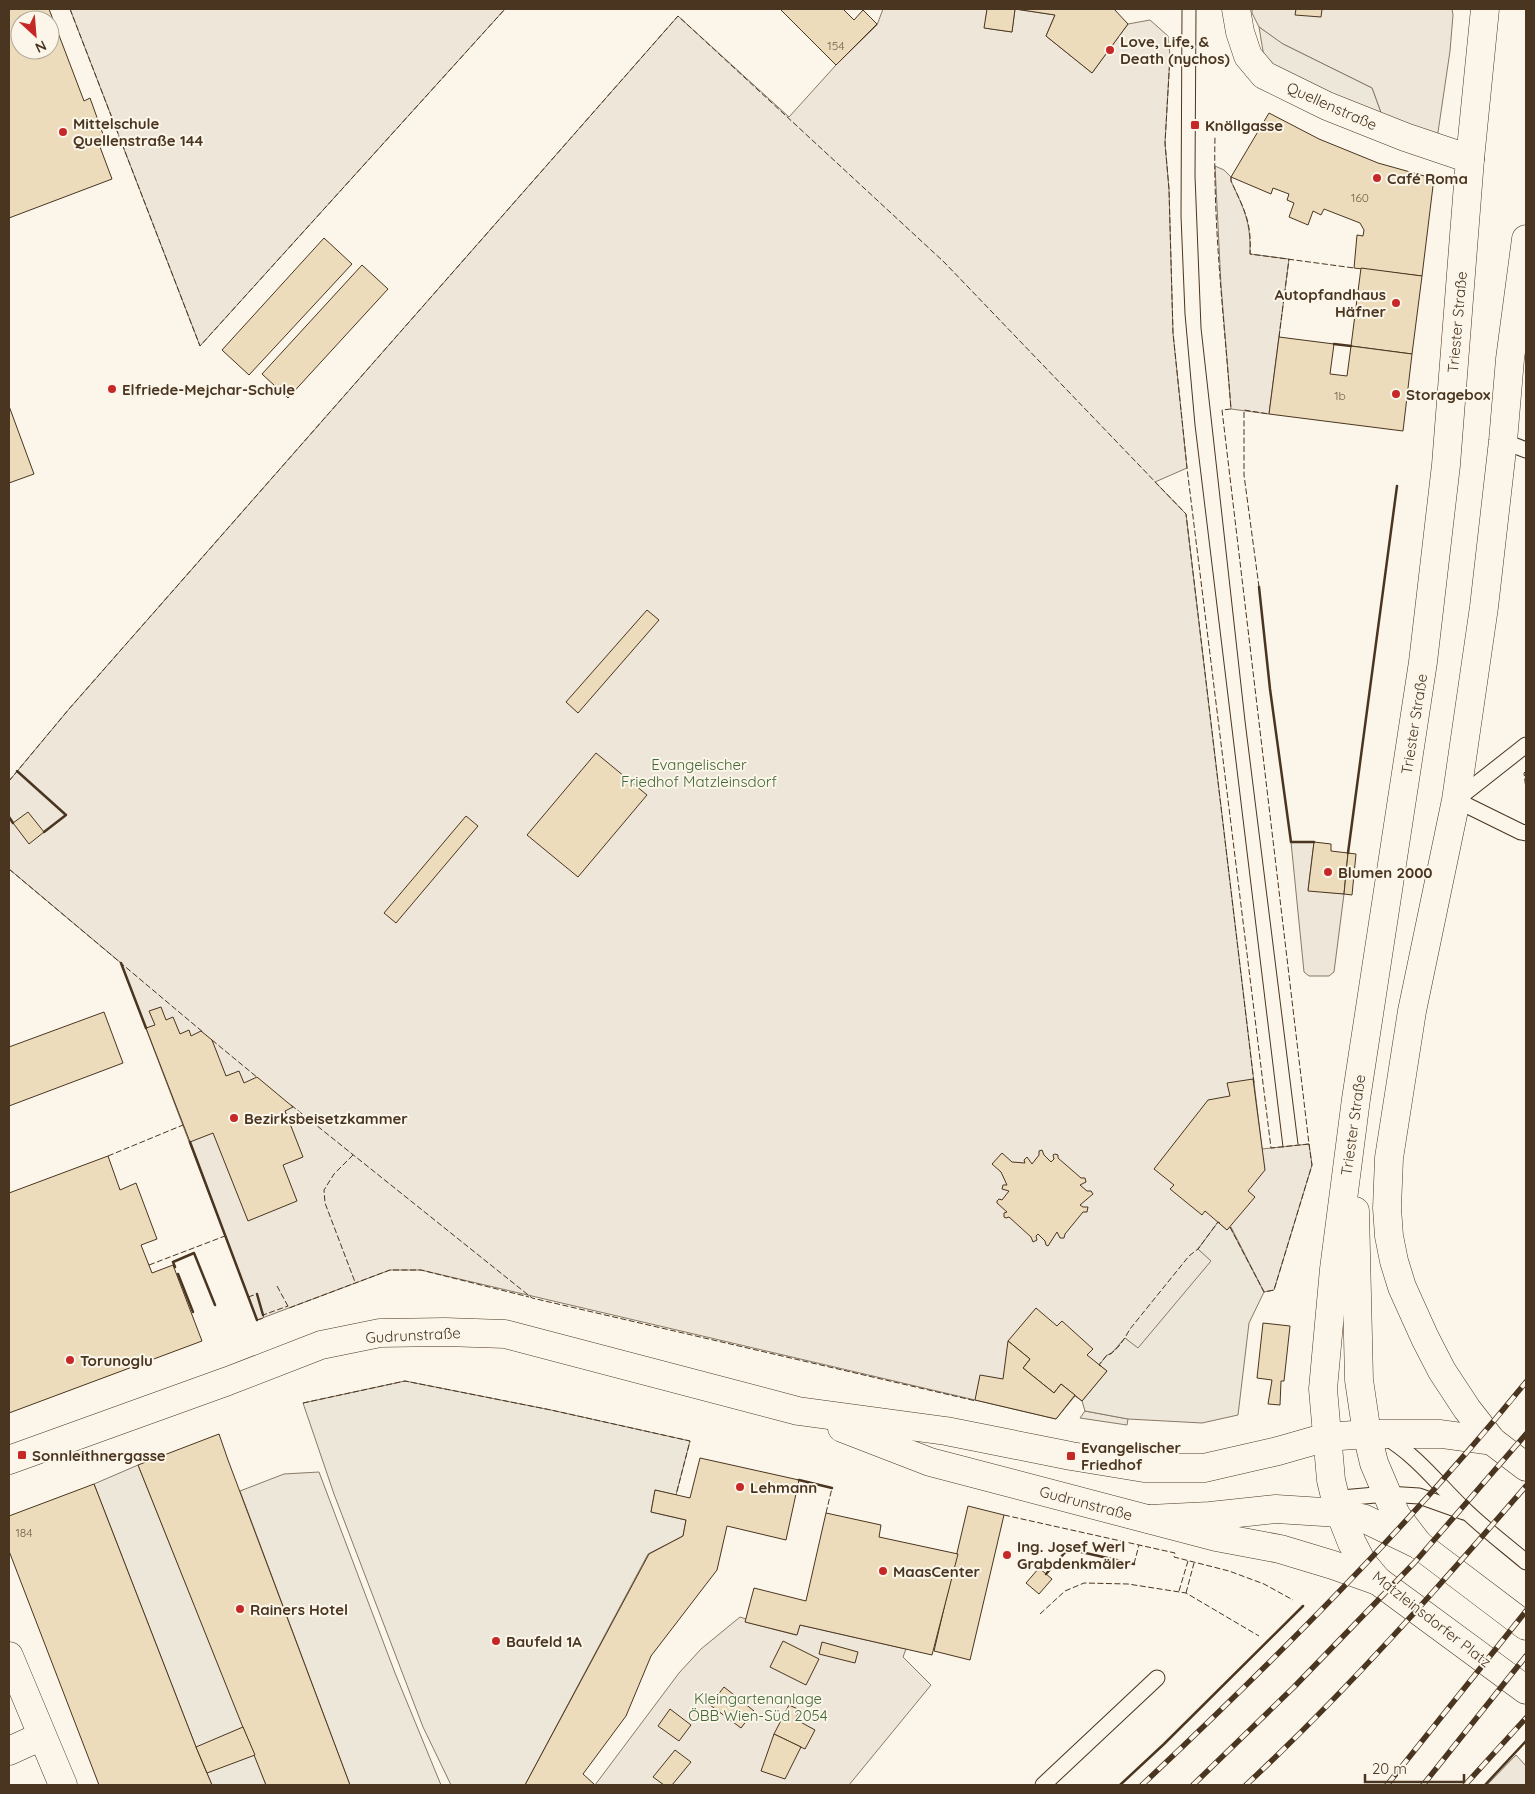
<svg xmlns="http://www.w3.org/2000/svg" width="1535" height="1794" viewBox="0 0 1535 1794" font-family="Quicksand,sans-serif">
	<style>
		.green { fill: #ede6d9; stroke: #887966 }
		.parking { fill: #ede7d9; stroke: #887966 }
		.building { fill: #ecdcbc; stroke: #4a3520; fill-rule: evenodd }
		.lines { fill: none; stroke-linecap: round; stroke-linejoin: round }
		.service-casing { stroke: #4a3520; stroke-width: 17 }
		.minor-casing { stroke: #4a3520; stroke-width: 29 }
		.secondary-casing { stroke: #4a3520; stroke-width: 29 }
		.primary-casing { stroke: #4a3520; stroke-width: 29 }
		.service { stroke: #fbf6e9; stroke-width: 15 }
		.minor { stroke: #fbf6e9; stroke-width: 28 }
		.secondary { stroke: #fbf6e9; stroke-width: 28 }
		.primary { stroke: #fbf6e9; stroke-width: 28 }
		.tram { stroke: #4a3520; stroke-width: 1 }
		.rail-casing { stroke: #4a3520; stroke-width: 5.5 }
		.rail { stroke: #fbf6e9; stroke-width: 4; stroke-dasharray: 11; stroke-linecap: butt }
		.fence { stroke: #4a3520; stroke-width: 1; stroke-dasharray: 6 2.5; stroke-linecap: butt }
		.wall { stroke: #4a3520; stroke-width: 2.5 }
		.poi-dot { fill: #c62828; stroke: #fbf6e9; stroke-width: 2 }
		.labels { text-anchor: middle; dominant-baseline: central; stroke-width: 4; stroke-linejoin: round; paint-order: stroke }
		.number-label { font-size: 12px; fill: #725f47 }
		.poi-label { font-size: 15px; font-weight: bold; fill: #4a3520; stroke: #fbf6e9; text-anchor: start }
		.street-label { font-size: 15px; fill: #4a3520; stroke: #fbf6e9 }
		.park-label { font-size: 15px; fill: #436837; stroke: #fbf6e9 }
	</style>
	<rect width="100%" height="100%" fill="#fbf6e9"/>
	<g class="green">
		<path d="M70,9h435l-305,337z"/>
		<path d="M883,9h104l-2,19 27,4 3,-23 40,6 -9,21 46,37 36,-49 22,-4 18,16 2,20 -5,87 4,46 4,144 14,135 -32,14 31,32 76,635 47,-5 3,21 -38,125 -10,2 -33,-65 -4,3 -15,2 -14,17 14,12 -74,88 -13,-11 -14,16 -4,17 -25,30 -7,-5 -19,23 -635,-149h-31l-133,50 -136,-357 -112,-94v-88l60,-72 609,-693 111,101 47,-52 41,-40z"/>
		<path d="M1252,9h200l1,6 -3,36 -13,88 -53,-18 -12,-33 -91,-45 -22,-16 -7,-14z"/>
		<path d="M1215,166l9,4 7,7v4c13,28 20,41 19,73l39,5 -20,155 -38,-5 -10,-124z"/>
		<path d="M1291,842h23l-6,48 36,4 -10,78 -5,4h-20l-5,-4z"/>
		<path d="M1085,1411l43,8 -1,6 -47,-7z"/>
		<path d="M740,1617l6,2v3l50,13 4,-10 106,24 -3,8 28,28 -82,100h-254l84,-112 22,-24z"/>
		<path d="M1516,1755l10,11v19h-39z"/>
	</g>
	<g class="parking">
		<path d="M1259,27l24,17 89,44 12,33 -114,-55 -6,-9z"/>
		<path d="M1218,1222l9,8 3,-3 34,65 -15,31 -11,92 -36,8 -74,-4 -43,-8 -3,-10 25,-30 -8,-6 8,-10 4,-1 14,-16 13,10 73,-87 -13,-12z"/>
		<path d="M405,1381l146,29 139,31 -14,54 -21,-5 -4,22 35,8 -3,16 -35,18 -123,231h-74l-28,-58 -89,-233 -31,-91z"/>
		<path d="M138,1465l117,290 11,30h-54l-16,-38 -102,-263z"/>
		<path d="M319,1472l76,201 46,112h-91l-110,-294 44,-17z"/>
	</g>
	<g class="building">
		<path d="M9,9h40l35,92 6,-3 14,39 -7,2 15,40 -103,39zM20,20h30v30h-30z"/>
		<path d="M780,9h63l11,11 9,-10 14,14 -41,41z"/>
		<path d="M987,9h127l14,15 -36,49 -46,-37 9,-21 -40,-6 -3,23 -28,-4z"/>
		<path d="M1296,9h26l-1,8 -26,-2z"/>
		<path d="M1269,113l50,26 59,24 50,14 5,9 -11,90 -68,-8 3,-33 6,1 1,-6 -4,-7 -36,-14 -3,6 -8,-4 -5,14 -19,-8 5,-14 -7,-3 2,-6 -16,-6 -2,6 -40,-17z"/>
		<path d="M324,238l28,26 -103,111 -27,-25z"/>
		<path d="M362,265l26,24 -100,109 -26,-24z"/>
		<path d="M1361,268l61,8 -10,78 -61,-8z"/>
		<path d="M1279,337l55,7 -4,30 17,2 4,-30 61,8 -9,77 -134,-17z"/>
		<path d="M9,406l25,68 -25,9z"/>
		<path d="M647,610l12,10 -81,93 -12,-11z"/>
		<path d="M596,753l51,42 -69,82 -51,-42z"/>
		<path d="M28,812l16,20 -15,12 -16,-21z"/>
		<path d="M466,816l12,10 -82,97 -12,-10z"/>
		<path d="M1314,842l17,2v7l17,2 -4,41 -36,-3z"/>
		<path d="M1348,853l8,1 -4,41 -8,-1z"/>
		<path d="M161,1007l5,13 7,-3 7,17 9,-4 2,6 10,-5 11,9 14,36 13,-5 5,12 13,-6 36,30 -8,4 18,46 -20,8 14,36 -49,20 -35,-88 -23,9 -44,-114 9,-3 -6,-14z"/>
		<path d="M104,1012l19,51 -114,43v-59z"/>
		<path d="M1253,1079l12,91 -17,21 7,6 -28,33 -22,-19 -3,4 -32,-26 4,-4 -20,-16 54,-69 22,-4 -3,-13z"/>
		<path d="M1042,1150l2,5 7,7 3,-3 -1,-4 2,-1 3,1v3l23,20h4l1,4 -6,3 7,6h4l2,3 -13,11 3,2h5l-1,5h-4l-18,22 -1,4h-4l-3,-6 -9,14 -2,-1 -1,-4 -7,-7 -2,2 1,4 -4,2 -2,-5 -22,-20 -3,1 -2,-1v-4l3,-1 -10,-9v-2l2,-2 3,1 7,-9 -7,-2 1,-4h4l-6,-13 -9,-8 10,-11 10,9 13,1 -1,-3 3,-3 5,7 7,-9v-4z"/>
		<path d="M108,1156l12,34 16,-7 21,56 -16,6 11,28 21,-8 29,76 -193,72v-220z"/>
		<path d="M1036,1308l21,18 5,-5 31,28 -6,6 20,16 -25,30 -21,-17 -7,9 -31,-25 7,-9 -22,-18z"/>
		<path d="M1263,1323l27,3 -6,55h-3l-1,24 -12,-1 4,-24 -15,-2z"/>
		<path d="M1008,1341l22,18 -7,9 31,25 7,-9 14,11 -19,24 -81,-19 5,-25 23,4z"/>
		<path d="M219,1434l9,26 122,325h-84l-128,-320z"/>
		<path d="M700,1458l99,22 -13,60 -59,-14 -10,44 -66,86 -25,60 -43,58 12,11h-70l124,-231 34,-18 3,-16 -35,-8 4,-22 35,8z"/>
		<path d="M94,1484l102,263 16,38h-113l-90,-234v-35z"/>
		<path d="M968,1506l36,9 -34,145 -36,-9z"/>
		<path d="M826,1513l55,12 -2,12 79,17 -26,101 -132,-30 -3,10 -52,-13 9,-34 52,13z"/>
		<path d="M1039,1568l13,11 -13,15 -13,-11z"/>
		<path d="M783,1641l36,18 -13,26 -36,-18z"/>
		<path d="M822,1642l36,10 -3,11 -36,-9z"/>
		<path d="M724,1687l30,24 -13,17 -31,-23z"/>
		<path d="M789,1705l11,5 -5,9 20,11 -10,19 -31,-15z"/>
		<path d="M670,1709l21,16 -12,16 -21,-15z"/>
		<path d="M243,1727l12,28 -48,18 -11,-26z"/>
		<path d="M774,1734l27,13 -16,32 -24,-8z"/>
		<path d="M675,1750l16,12 -19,23h-8l-11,-8z"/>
	</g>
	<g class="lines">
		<g class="service-casing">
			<g id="service">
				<path d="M1503,441l23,9"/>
				<path d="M1526,745l-70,55 65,32 5,1"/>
				<path d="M1385,1437c33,19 55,50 82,75 19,18 40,34 59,50"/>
				<path d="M1330,1499l57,-5 32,2 45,16"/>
				<path d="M1043,1785l114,-107"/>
			</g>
		</g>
		<g class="minor-casing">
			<g id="minor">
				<path d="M1236,9l4,23 8,24 16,19 63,31 78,31 65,22"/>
				<path d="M9,1656l54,129"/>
				<path d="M9,1751l33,-15"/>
			</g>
		</g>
		<g class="secondary-casing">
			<g id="secondary">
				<path d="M842,1428l88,34 286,75 64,12 53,16 45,16"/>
				<path d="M9,1460l219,-79 93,-36 59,-12 65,-1 60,2 293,77 148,20 125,25 73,12h60l74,-17 49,-14 40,-3h74l51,7"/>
			</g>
		</g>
		<g class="primary-casing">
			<g id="primary">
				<path d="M1485,9l-15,150 -24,306 -23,197 -67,437 -22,170 -11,120 8,91 6,25 15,38 10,19 16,19 148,109"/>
				<path d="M1526,239l-16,120 -7,82 -19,166 -28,193 -44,211 -23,147 -2,50 2,28 5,25 8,26 23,51 17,33 25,38 25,32 34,26"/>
				<path d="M1355,1211l4,169 8,54 7,29 22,52 23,30"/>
				<path d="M1149,1519l61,-3 66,-7 63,4 26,6 54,26 107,81"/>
			</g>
		</g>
		<use href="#service" class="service"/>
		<use href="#minor" class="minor"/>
		<use href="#secondary" class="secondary"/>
		<use href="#primary" class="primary"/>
		<g class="tram">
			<path d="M1182,9l-1,207 4,98 10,111 88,722"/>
			<path d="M1196,9l-1,167 6,152 44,393 53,423"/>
		</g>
		<g class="rail-casing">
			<g id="rail">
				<path d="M1142,1785c135,-127 267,-259 384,-403"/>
				<path d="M1193,1785l101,-98 121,-125 111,-128"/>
				<path d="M1246,1785c100,-93 191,-196 280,-299"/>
				<path d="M1387,1785l139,-174"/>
				<path d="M1423,1785l103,-129"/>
				<path d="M1465,1785l61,-67"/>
			</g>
		</g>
		<use href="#rail" class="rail"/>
		<g class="fence">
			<path d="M70,9l130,337 305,-337"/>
			<path d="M1170,56l-5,87 4,46 4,144 14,135 84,680 38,-4 -87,-734 9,-1c-7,-91 -18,-183 -16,-273"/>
			<path d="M1231,177v4c13,28 21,41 19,73l104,14"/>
			<path d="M1279,337l10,-78"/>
			<path d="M1259,587l-15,-112v-65l25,4"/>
			<path d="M1526,771l-2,2 2,16"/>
			<path d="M9,781l60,-72 609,-693 266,246 242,252 68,569"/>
			<path d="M9,869l195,164"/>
			<path d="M212,1040l46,38"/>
			<path d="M291,1105l241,193 444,103"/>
			<path d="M353,1155l-19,19 -10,16 1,13 30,79"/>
			<path d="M108,1156l75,-31"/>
			<path d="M1230,1227l34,65 10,-2 38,-125 -3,-21"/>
			<path d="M149,1265l76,-29"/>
			<path d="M277,1286l12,22 101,-38h31l108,27"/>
			<path d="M248,1297l9,-3"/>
			<path d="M257,1320l7,-2 -1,-3 25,-9"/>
			<path d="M1101,1366l-2,-1 8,-10c9,-2 18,-17 23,-26l59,-73 9,-7 20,-27 2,1"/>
			<path d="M303,1403l102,-22 146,29 139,31 -14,54"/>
			<path d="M826,1513l6,-25"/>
			<path d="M1004,1515l171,38 -1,4 55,14 35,13 29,16"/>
			<path d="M1134,1564l5,-19"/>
			<path d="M1179,1591l9,-30"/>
			<path d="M1186,1593l8,-30"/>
			<path d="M1040,1614l25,-23 19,-8 44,1 58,9 73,43"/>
		</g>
		<g class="wall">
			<path d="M1334,344l17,2"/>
			<path d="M1259,587l11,102 21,153h23"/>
			<path d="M17,771l49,44 -22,17"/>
			<path d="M9,817l4,6"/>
			<path d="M1348,853l49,-367"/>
			<path d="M121,963l25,65"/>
			<path d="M190,1142l67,178"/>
			<path d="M175,1267l-2,-5 21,-9 21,52"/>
			<path d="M178,1274l15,38"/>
			<path d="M257,1294l6,21"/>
			<path d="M799,1480l33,8"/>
			<path d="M1046,1574l22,-25 66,15"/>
			<path d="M1120,1785l44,-41 139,-138"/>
			<path d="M1485,1785l41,-44"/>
		</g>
	</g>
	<g class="poi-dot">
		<circle cx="1110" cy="50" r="5"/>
		<rect x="1190" y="120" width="10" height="10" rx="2.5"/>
		<circle cx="63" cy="132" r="5"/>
		<circle cx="1377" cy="178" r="5"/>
		<circle cx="1396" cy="303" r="5"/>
		<circle cx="112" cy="389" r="5"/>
		<circle cx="1396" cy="394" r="5"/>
		<circle cx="1328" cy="872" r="5"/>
		<circle cx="234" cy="1118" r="5"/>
		<circle cx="70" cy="1360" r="5"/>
		<rect x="17" y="1450" width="10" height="10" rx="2.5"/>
		<rect x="1066" y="1451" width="10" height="10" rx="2.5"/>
		<circle cx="740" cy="1487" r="5"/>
		<circle cx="1007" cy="1555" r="5"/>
		<circle cx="883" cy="1571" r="5"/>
		<circle cx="240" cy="1609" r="5"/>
		<circle cx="496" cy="1641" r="5"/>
	</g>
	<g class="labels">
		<g class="number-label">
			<text x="836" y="45">154</text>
			<text x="1360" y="197">160</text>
			<text x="1340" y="395">1b</text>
			<text x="24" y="1532">184</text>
		</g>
		<g class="poi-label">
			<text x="1120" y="41">Love, Life, &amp;<tspan x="1120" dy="17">Death (nychos)</tspan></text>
			<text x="73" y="123">Mittelschule<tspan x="73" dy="17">Quellenstraße 144</tspan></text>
			<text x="1205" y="125">Knöllgasse</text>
			<text x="1387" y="178">Café Roma</text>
			<text x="1386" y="294" text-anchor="end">Autopfandhaus<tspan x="1386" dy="17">Häfner</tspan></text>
			<text x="122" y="389">Elfriede-Mejchar-Schule</text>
			<text x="1406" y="394">Storagebox</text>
			<text x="1338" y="872">Blumen 2000</text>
			<text x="244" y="1118">Bezirksbeisetzkammer</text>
			<text x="80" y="1360">Torunoglu</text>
			<text x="1081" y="1447">Evangelischer<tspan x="1081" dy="17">Friedhof</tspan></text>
			<text x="32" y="1455">Sonnleithnergasse</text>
			<text x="750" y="1487">Lehmann</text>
			<text x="1017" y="1546">Ing. Josef Werl<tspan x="1017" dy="17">Grabdenkmäler</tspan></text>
			<text x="893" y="1571">MaasCenter</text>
			<text x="250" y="1609">Rainers Hotel</text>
			<text x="506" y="1641">Baufeld 1A</text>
		</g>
		<g class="street-label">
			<text transform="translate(1332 106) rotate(24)">Quellenstraße</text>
			<text transform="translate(1457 322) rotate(-85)">Triester Straße</text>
			<text transform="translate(1414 724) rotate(-81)">Triester Straße</text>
			<text transform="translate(1353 1125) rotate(-82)">Triester Straße</text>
			<text transform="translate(413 1335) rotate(-3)">Gudrunstraße</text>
			<text transform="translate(1086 1503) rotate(15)">Gudrunstraße</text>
			<text transform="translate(1432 1619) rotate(38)">Matzleinsdorfer Platz</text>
		</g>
		<g class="park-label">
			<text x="699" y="764">Evangelischer<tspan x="699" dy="17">Friedhof Matzleinsdorf</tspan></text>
			<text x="758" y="1698">Kleingartenanlage<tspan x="758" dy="17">ÖBB Wien-Süd 2054</tspan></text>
		</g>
	</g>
	<rect width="1535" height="1794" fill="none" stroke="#4a3520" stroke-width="20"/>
	<g transform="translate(35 35) rotate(154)"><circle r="24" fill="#fbf6e9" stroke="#b4a999"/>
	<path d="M0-4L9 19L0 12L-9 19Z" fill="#c62828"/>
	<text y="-8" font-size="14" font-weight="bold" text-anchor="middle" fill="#4a3520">N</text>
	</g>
	<path d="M1365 1774v8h99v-8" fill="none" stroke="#4a3520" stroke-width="2.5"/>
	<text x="1372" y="1774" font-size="15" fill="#4a3520" stroke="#fbf6e9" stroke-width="4" paint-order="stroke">20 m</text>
</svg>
